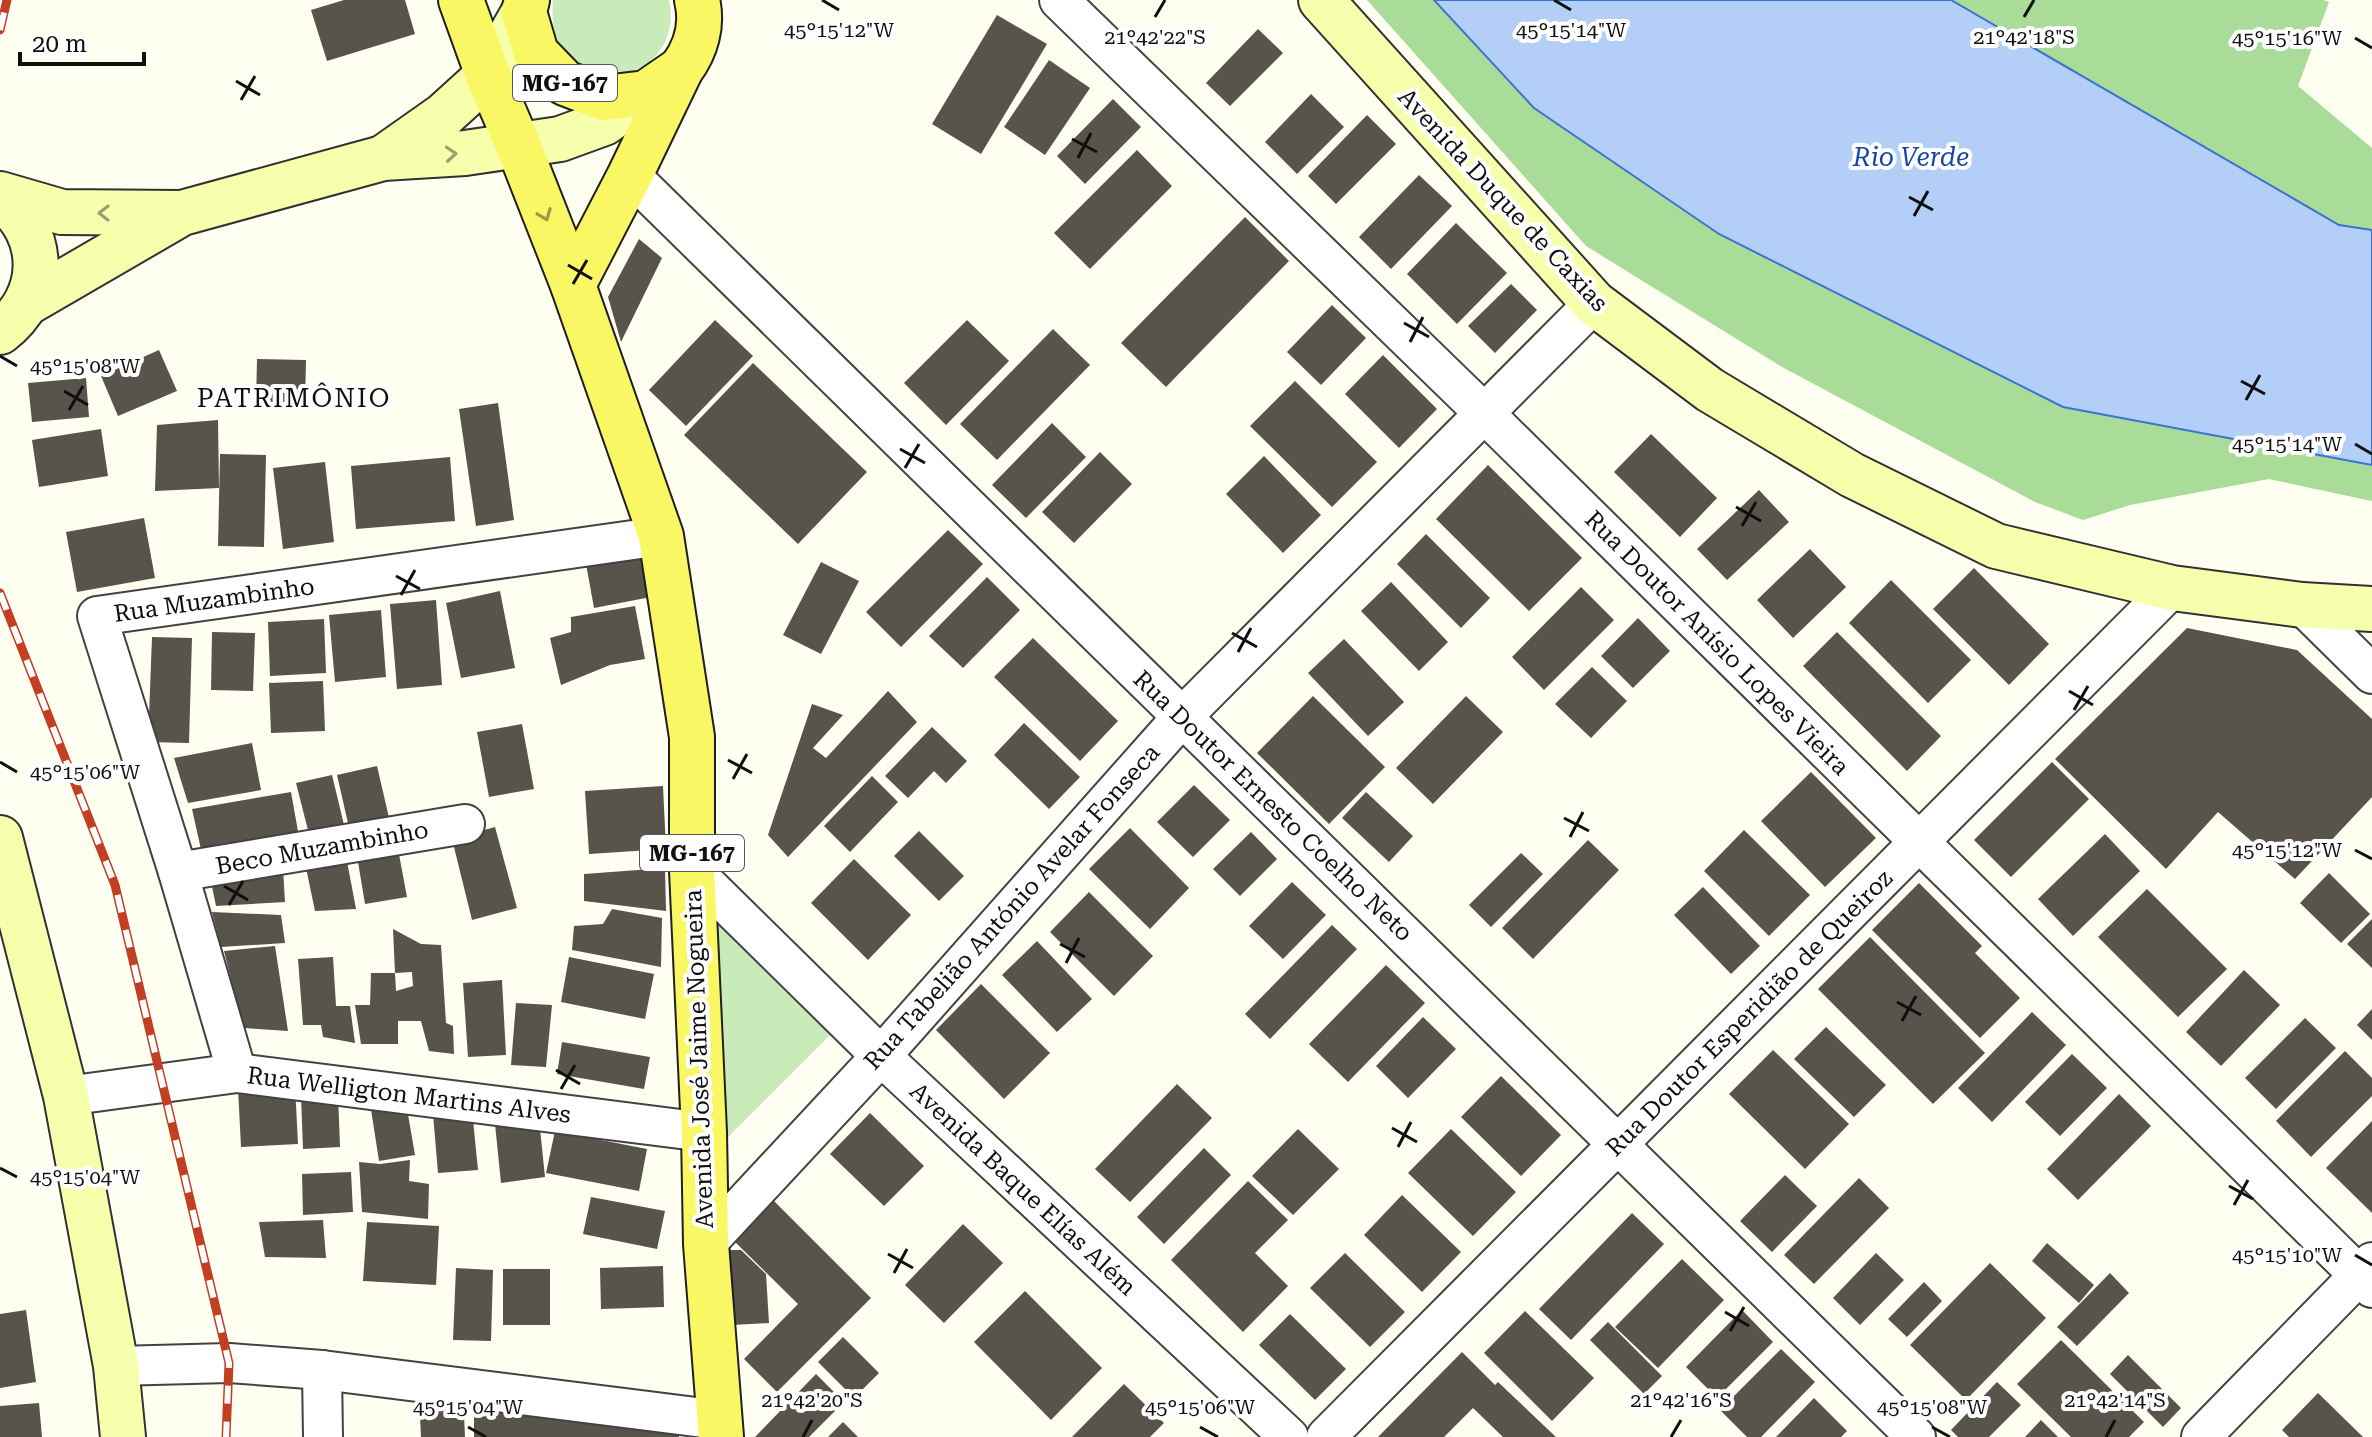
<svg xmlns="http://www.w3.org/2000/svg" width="2372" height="1437" viewBox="0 0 2372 1437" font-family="'Roboto Serif',serif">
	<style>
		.green { fill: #c8ebb9 }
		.forest { fill: #a8dc98 }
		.water { fill: #b4cff7; stroke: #3a73d0; stroke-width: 2 }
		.building { fill: #58534b }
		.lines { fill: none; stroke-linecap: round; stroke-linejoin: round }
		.street-casing { stroke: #424242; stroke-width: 42 }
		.secondary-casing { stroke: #313131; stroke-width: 48 }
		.primary-casing { stroke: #202020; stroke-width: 48 }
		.street { stroke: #fff; stroke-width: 38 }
		.secondary { stroke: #f6ffac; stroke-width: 44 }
		.primary { stroke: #faf765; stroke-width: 44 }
		.rail-casing { stroke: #c23f24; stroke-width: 9 }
		.rail { stroke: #fff; stroke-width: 6; stroke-dasharray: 18; stroke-linecap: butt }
		.oneway { stroke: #9a9f6d }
		.oneway2 { stroke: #9c9a43 }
		.ticks { fill: none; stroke: #0f0f0f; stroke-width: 3 }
		.labels { text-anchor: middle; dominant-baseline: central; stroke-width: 8; stroke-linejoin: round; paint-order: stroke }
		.shield { fill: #fff; stroke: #575757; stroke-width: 2 }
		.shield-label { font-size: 22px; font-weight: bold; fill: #0f0f0f }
		.street-label { font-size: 24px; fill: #0f0f0f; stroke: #fff }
		.water-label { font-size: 26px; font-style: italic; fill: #1546a4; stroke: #fff }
		.neighbourhood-label { font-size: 26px; letter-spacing: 2px; fill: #0f0f0f; stroke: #fff }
		.ticks-label { font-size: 20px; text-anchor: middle; fill: #0f0f0f; stroke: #fff; stroke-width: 8; stroke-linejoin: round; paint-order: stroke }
	</style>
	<rect width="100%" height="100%" fill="#fffff1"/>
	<g class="green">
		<path d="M553,0h116c19,91 -127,108 -116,0z"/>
		<path d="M717,912l116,120 -123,123z"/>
	</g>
	<g class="forest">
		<path d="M1367,0h67l100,108 185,126 344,173 309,58v36l-103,-22 -139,26 -47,15 -48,-18 -253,-135 -196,-121z"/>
		<path d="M1951,0h372l6,2 -31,84 74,62v82l-33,-5z"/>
	</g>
	<path class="water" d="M1434,0h517l388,225 33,5v235l-309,-58 -344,-173 -185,-126z"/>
	<g class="building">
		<path d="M344,0h61l10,34 -88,27 -16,-51z"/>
		<path d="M997,15l50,29 -66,110 -49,-30z"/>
		<path d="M1258,29l25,24 -53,53 -24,-23z"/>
		<path d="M1049,60l41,28 -45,67 -41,-28z"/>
		<path d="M1311,94l33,33 -47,47 -32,-32z"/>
		<path d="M1113,99l28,28 -56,57 -28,-28z"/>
		<path d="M1367,115l29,29 -60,60 -28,-28z"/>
		<path d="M1137,150l35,36 -82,83 -36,-36z"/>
		<path d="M1419,175l33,31 -61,63 -32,-32z"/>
		<path d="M1245,217l44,44 -123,126 -45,-44z"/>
		<path d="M1456,223l51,50 -50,51 -50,-50z"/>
		<path d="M639,239l23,19 -41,84 -13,-45z"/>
		<path d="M1511,284l26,26 -42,43 -27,-27z"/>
		<path d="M1332,305l34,33 -45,47 -34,-33z"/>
		<path d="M715,320l38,36 -67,70 -37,-36z"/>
		<path d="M967,320l42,41 -63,64 -42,-42z"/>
		<path d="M1053,329l37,36 -93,95 -37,-36z"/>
		<path d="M159,350l18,41 -59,25 -17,-40z"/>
		<path d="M1383,355l54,54 -38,39 -54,-54z"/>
		<path d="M257,359l49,1 -1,44 -49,-1z"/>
		<path d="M753,363l114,109 -69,72 -114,-109z"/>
		<path d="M86,378l3,39 -57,5 -4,-39z"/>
		<path d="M1295,381l82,81 -45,45 -82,-81z"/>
		<path d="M498,403l16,117 -38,6 -17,-117z"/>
		<path d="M218,420l1,68 -64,3 2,-66z"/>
		<path d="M1052,423l34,34 -60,61 -34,-33z"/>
		<path d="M101,429l7,47 -69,11 -7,-47z"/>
		<path d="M1651,434l66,64 -37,39 -66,-65z"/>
		<path d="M1100,452l32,32 -58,59 -32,-31z"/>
		<path d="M220,454l46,1 -2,92 -46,-1z"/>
		<path d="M1264,456l57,59 -38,38 -57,-59z"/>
		<path d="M450,457l5,64 -99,8 -5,-63z"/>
		<path d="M325,462l9,80 -51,7 -10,-81z"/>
		<path d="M1488,465l94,93 -53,53 -93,-92z"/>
		<path d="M1759,490l30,32 -62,58 -30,-31z"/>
		<path d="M144,518l11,60 -78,14 -11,-60z"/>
		<path d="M948,530l35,34 -82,83 -35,-35z"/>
		<path d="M1426,534l64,64 -29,30 -64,-64z"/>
		<path d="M641,541l10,56 -57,11 -10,-55z"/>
		<path d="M1810,549l36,38 -53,51 -36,-38z"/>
		<path d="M821,562l38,19 -38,73 -38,-19z"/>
		<path d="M1974,568l75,76 -40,41 -76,-76z"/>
		<path d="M987,577l33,33 -57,58 -34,-32z"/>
		<path d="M1891,580l80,80 -43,43 -79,-80z"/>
		<path d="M1391,582l57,60 -29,29 -58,-60z"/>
		<path d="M1581,587l33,33 -70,70 -32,-33z"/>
		<path d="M500,591l15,77 -54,10 -15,-75z"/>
		<path d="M436,600l6,85 -45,4 -7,-85z"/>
		<path d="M635,606l10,53 -35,6 -49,20 -11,-47 21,-6v-15z"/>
		<path d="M381,610l5,67 -51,5 -6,-67z"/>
		<path d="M1638,618l32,33 -37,37 -32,-32z"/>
		<path d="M324,619l2,54 -56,3 -2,-54z"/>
		<path d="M2187,628l110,22 75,69v78l-77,82 -77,-67 -52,57 -111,-110z"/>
		<path d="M212,632l43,1 -2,58 -42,-1z"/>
		<path d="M1837,632l104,104 -34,35 -104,-105z"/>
		<path d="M152,637l40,1 -3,105 -41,-1z"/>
		<path d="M1033,638l85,83 -38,40 -86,-84z"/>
		<path d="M1344,639l60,63 -36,34 -60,-63z"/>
		<path d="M1592,667l35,34 -36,37 -36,-34z"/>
		<path d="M323,681l2,50 -54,2 -2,-50z"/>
		<path d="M888,691l29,31 -129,135 -20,-22 44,-131 31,11 -30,33 13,10z"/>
		<path d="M1313,696l72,71 -56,57 -72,-71z"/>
		<path d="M1466,696l37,36 -70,72 -37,-36z"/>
		<path d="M1024,723l56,54 -31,32 -55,-54z"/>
		<path d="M522,724l12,65 -45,8 -12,-65z"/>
		<path d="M932,727l35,34 -21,22 -12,-12 -26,27 -23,-22z"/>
		<path d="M252,743l9,47 -73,13 -14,-45z"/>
		<path d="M2052,762l37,37 -78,78 -37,-37z"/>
		<path d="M377,766l13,56 -40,10 -13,-57z"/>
		<path d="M1811,772l65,66 -51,49 -64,-66z"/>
		<path d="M332,775l13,54 -35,9 -14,-55z"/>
		<path d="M872,776l26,26 -48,50 -26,-26z"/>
		<path d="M1194,785l36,35 -37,37 -36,-35z"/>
		<path d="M663,786l3,63 -77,5 -4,-63z"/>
		<path d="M291,792l8,45 -97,17 -10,-45z"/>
		<path d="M1366,792l47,44 -24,26 -47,-44z"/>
		<path d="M495,827l22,81 -45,12 -20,-81z"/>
		<path d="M1130,828l59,60 -39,41 -61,-60z"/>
		<path d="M1744,830l66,65 -41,41 -65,-65z"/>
		<path d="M919,831l45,45 -25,25 -45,-45z"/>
		<path d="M1251,832l26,27 -37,37 -27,-27z"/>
		<path d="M2105,834l35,37 -67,65 -35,-37z"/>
		<path d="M1588,840l31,30 -86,89 -31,-31z"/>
		<path d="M398,849l9,48 -42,7 -8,-48z"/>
		<path d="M1521,853l22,21 -52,53 -22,-22z"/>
		<path d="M346,856l10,53 -41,2 -10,-48z"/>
		<path d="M854,859l57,56 -43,45 -57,-57z"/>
		<path d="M665,868l1,43 -82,-10v-27z"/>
		<path d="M283,869l2,33 -69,4 -5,-24z"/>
		<path d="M2329,873l41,41 -29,29 -41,-40z"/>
		<path d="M1292,882l34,33 -43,44 -34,-33z"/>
		<path d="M1919,883l63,63 -7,7 45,45 -40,40 -108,-108z"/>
		<path d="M1703,887l57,59 -29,28 -57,-59z"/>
		<path d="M2147,889l80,80 -49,48 -80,-80z"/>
		<path d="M1089,892l64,64 -39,40 -64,-64z"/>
		<path d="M612,909l50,9 -1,49 -89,-17 2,-24 29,-2z"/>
		<path d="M212,912l69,3 4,28 -64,4z"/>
		<path d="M2372,919v49l-25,-24z"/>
		<path d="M1332,925l25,24 -87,90 -25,-25z"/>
		<path d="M393,929l28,15 20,1 5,78 7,3 1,28 -25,-3 -8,-30h-23v23h-37l-6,-39h15l1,-32h24l1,18 17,-5 -1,-14 -17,1z"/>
		<path d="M1870,937l115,116 -52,51 -115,-115z"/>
		<path d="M1037,941l55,58 -35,33 -55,-57z"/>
		<path d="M275,946l13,85 -45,-3 -19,-77z"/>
		<path d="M333,957l3,49h14l5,37 -32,-6 -2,-12h-18l-5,-66z"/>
		<path d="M569,957l85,17 -9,45 -84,-17z"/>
		<path d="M1386,965l39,38 -77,79 -39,-38z"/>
		<path d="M2244,970l36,35 -59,61 -35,-34z"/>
		<path d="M502,980l4,75 -38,2 -5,-74z"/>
		<path d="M981,984l69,69 -46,46 -68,-69z"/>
		<path d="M516,1003l36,2 -6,62 -35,-2z"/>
		<path d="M2372,1009v31l-15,-15z"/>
		<path d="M2032,1012l34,33 -74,77 -34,-34z"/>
		<path d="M1423,1017l33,32 -48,49 -32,-32z"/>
		<path d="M2305,1018l31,30 -60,61 -31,-31z"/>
		<path d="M1826,1027l60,58 -32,32 -60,-58z"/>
		<path d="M562,1042l88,15 -6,32 -87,-15z"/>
		<path d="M1773,1050l76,74 -44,45 -76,-75z"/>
		<path d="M2345,1051l27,27v18l-61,61 -35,-36z"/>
		<path d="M2072,1054l35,34 -47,48 -35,-34z"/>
		<path d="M1501,1076l60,59 -40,41 -60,-59z"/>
		<path d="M1177,1084l35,34 -82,84 -35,-33z"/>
		<path d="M295,1085l3,59 -57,3 -3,-59z"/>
		<path d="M338,1094l2,53 -37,2 -2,-53z"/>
		<path d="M2119,1094l32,32 -73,74 -31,-31z"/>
		<path d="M405,1097l10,58 -36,6 -9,-58z"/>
		<path d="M472,1110l6,60 -40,3 -5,-59z"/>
		<path d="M870,1113l54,53 -40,40 -54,-52z"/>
		<path d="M539,1119l6,58 -44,6 -6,-59z"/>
		<path d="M2372,1121v92l-46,-45z"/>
		<path d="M1298,1129l41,40 -46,46 -41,-39z"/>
		<path d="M1451,1129l65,63 -43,44 -65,-63z"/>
		<path d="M555,1131l92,18 -8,42 -93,-18z"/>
		<path d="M1204,1148l27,27 -67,69 -27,-27z"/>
		<path d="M410,1160l-1,21 20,3 -1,35 -66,-7 -3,-50 21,2z"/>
		<path d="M351,1172l2,40 -50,3 -1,-41z"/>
		<path d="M1785,1175l32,31 -45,46 -32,-31z"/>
		<path d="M1859,1178l30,30 -75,76 -30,-29z"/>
		<path d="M1248,1181l40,39 -33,33 33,33 -45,46 -72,-72z"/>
		<path d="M1402,1195l59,57 -39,40 -58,-57z"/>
		<path d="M591,1197l74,14 -8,38 -74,-15z"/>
		<path d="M772,1199l99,99 -94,94 -33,-33 54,-55 -65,-64z"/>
		<path d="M1632,1213l32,31 -93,96 -32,-31z"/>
		<path d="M323,1220l3,38 -61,-1 -6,-35z"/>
		<path d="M367,1222l72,4 -3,59 -73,-4z"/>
		<path d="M963,1224l40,39 -59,60 -39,-38z"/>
		<path d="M2047,1243l47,42 -15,18 -47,-42z"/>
		<path d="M727,1250h14l25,24 3,49 -37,2z"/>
		<path d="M1345,1253l60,59 -35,35 -60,-59z"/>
		<path d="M1876,1253l28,27 -44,45 -27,-27z"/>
		<path d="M1682,1259l42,41 -66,68 -43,-41z"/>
		<path d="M1990,1263l56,55 -80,82 -56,-55z"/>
		<path d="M663,1266l1,41 -63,2 -1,-41z"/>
		<path d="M456,1268l37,2 -2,71 -38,-1z"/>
		<rect x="503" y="1269" width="47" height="56"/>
		<path d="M2110,1273l19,20 -52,53 -20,-19z"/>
		<path d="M1924,1282l18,19 -35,36 -19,-18z"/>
		<path d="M1025,1291l77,77 -51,52 -77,-78z"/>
		<path d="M26,1310l10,72 -36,6v-74z"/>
		<path d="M1742,1310l31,32 -56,56 -31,-31z"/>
		<path d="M1525,1311l69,67 -42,43 -68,-68z"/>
		<path d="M1290,1314l56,55 -31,31 -56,-55z"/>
		<path d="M1608,1322l54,54 -18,18 -54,-54z"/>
		<path d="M843,1337l36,36 -25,25 -36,-36z"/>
		<path d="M2061,1340l83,82 -15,15h-58l-54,-53z"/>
		<path d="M1781,1349l34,33 -54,55h-14l-27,-27z"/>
		<path d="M1462,1352l33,33 3,-3 58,55h-53l-30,-29 -29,29h-66z"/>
		<path d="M2128,1355l53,53 -18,19 -53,-53z"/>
		<path d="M816,1374l28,28 -35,35h-54z"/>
		<path d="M1997,1382l24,23 -32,32h-31l-7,-7z"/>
		<path d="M1124,1384l40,39 -14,14h-78z"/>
		<path d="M2318,1393l45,44h-74l-7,-7z"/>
		<path d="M463,1394l2,43h-44l-2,-41z"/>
		<path d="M474,1395l204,27 1,15h-205z"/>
		<path d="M1814,1398l33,33 -6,6h-65z"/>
		<path d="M39,1403l3,34h-42v-31z"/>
		<path d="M2041,1420l17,17h-33z"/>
		<path d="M843,1422l15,15h-30z"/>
	</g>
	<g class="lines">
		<g class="street-casing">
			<g id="street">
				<path d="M1059,0l425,413 888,875"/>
				<path d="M630,175l1286,1262"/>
				<path d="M2302,605l70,69"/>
				<path d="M692,870l189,186 408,381"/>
				<path d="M178,872l287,-48"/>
				<path d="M237,1073l-59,-201 -81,-256 564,-80"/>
				<path d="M66,1096l171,-23 467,59"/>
				<path d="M706,1244l175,-188 301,-339 412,-414"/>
				<path d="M116,1366l113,-3 93,7 398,50"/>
				<path d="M322,1370l1,67"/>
				<path d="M1326,1437l846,-849"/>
				<path d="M2201,1437l171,-175"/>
			</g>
		</g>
		<g class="secondary-casing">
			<g id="secondary">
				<path d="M1321,0l273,303 116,87 142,85 144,71 176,42 130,17 70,4"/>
				<path d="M383,158l61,-43 44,-40 36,-63"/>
				<path d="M0,194l62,18 118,1"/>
				<path d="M0,198c48,35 47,99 0,134"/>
				<path d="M27,303l155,-90 201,-55 82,-5 95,-14 44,-16 42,-30"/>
				<path d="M0,838l66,258 50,270 7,71"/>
			</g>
		</g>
		<g class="primary-casing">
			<g id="primary">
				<path d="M461,0l27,75 30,70 55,140 88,251 31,201v133l12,262 2,112 15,193"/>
				<path d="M527,0l-3,12 12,41 29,30 39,15 42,-5 35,-24"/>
				<path d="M573,285l57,-110 51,-106c15,-20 22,-44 16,-69"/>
			</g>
		</g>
		<use href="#street" class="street"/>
		<use href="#secondary" class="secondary"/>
		<use href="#primary" class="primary"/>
		<g class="rail-casing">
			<g id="rail">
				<path d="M0,30l7,-30"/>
				<path d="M0,593l115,292 114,478 -3,74"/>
			</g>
		</g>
		<use href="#rail" class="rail"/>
	</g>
	<defs><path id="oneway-chevron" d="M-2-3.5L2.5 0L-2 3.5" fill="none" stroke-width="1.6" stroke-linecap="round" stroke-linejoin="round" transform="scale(2)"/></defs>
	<g class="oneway">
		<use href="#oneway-chevron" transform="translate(451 154) rotate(-4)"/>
		<use href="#oneway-chevron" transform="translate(104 213) rotate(-179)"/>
	</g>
	<use class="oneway2" href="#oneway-chevron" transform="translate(545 215) rotate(69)"/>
	<path class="ticks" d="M822,0l17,10M1554,0l17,10M1155,17l10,-17M2024,17l10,-17M2355,38l17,10M236,81l24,14M241,100l14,-24M1072,139l25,13M1078,158l13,-25M1909,197l24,13M1914,216l14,-25M568,265l24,14M573,284l14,-24M1404,323l25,14M1410,342l13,-25M0,356l17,10M2241,381l24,13M64,391l24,14M2246,400l14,-25M69,410l14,-24M2355,444l17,10M900,449l25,14M905,468l14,-24M1736,507l25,14M1742,526l14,-24M396,576l24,13M401,595l14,-25M1232,633l25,14M1238,652l13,-24M2069,691l24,14M2074,710l14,-24M728,760l24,13M0,762l17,10M733,779l14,-25M1564,818l25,13M1570,837l13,-25M2355,850l17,9M224,886l24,14M229,905l14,-24M1060,944l25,13M1066,963l13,-25M1897,1002l24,13M1902,1021l14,-25M556,1070l24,14M561,1089l14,-24M1392,1128l25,14M1398,1147l13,-25M0,1168l17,9M2229,1186l24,13M2234,1205l14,-25M888,1254l25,14M2355,1255l17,10M894,1273l13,-24M1725,1312l24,14M1730,1331l14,-24M468,1427l18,10M1200,1427l18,10M1932,1427l18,10M803,1437l9,-17M1671,1437l10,-17M2106,1437l9,-17"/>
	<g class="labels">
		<g class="shield">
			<rect x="513" y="65" width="104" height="36" rx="6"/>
			<rect x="640" y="835" width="104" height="36" rx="6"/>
		</g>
		<g class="shield-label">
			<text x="565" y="83">MG-167</text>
			<text x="692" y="853">MG-167</text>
		</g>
		<g class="street-label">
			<text transform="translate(1503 200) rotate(47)">Avenida Duque de Caxias</text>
			<text transform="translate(214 600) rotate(-8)">Rua Muzambinho</text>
			<text transform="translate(1717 643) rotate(45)">Rua Doutor Anísio Lopes Vieira</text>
			<text transform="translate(1273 806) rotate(44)">Rua Doutor Ernesto Coelho Neto</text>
			<text transform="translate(322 848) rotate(-10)">Beco Muzambinho</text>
			<text transform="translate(1012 907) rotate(-48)">Rua Tabelião António Avelar Fonseca</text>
			<text transform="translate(1749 1013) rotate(-45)">Rua Doutor Esperidião de Queiroz</text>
			<text transform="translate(699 1059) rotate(-92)">Avenida José Jaime Nogueira</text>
			<text transform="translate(409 1095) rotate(7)">Rua Welligton Martins Alves</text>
			<text transform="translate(1023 1189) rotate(43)">Avenida Baque Elías Além</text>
		</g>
		<g class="water-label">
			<text x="1911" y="157">Rio Verde</text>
		</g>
		<g class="neighbourhood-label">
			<text x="294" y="398">PATRIMÔNIO</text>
		</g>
	</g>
	<g class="ticks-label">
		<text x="839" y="37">45°15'12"W</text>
		<text x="1571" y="37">45°15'14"W</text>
		<text x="1155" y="44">21°42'22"S</text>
		<text x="2024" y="44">21°42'18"S</text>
		<text x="2287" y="45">45°15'16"W</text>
		<text x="85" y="373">45°15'08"W</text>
		<text x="2287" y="451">45°15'14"W</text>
		<text x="85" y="779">45°15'06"W</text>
		<text x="2287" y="857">45°15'12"W</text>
		<text x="85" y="1184">45°15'04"W</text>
		<text x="2287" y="1262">45°15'10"W</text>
		<text x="812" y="1407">21°42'20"S</text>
		<text x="1681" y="1407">21°42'16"S</text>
		<text x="2115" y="1407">21°42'14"S</text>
		<text x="468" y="1414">45°15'04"W</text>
		<text x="1200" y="1414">45°15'06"W</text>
		<text x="1932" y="1414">45°15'08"W</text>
	</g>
	<path d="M20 52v12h124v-12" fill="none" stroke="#0f0f0f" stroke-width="4"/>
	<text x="32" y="52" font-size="24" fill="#0f0f0f" stroke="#ffffff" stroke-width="6" paint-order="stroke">20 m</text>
</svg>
